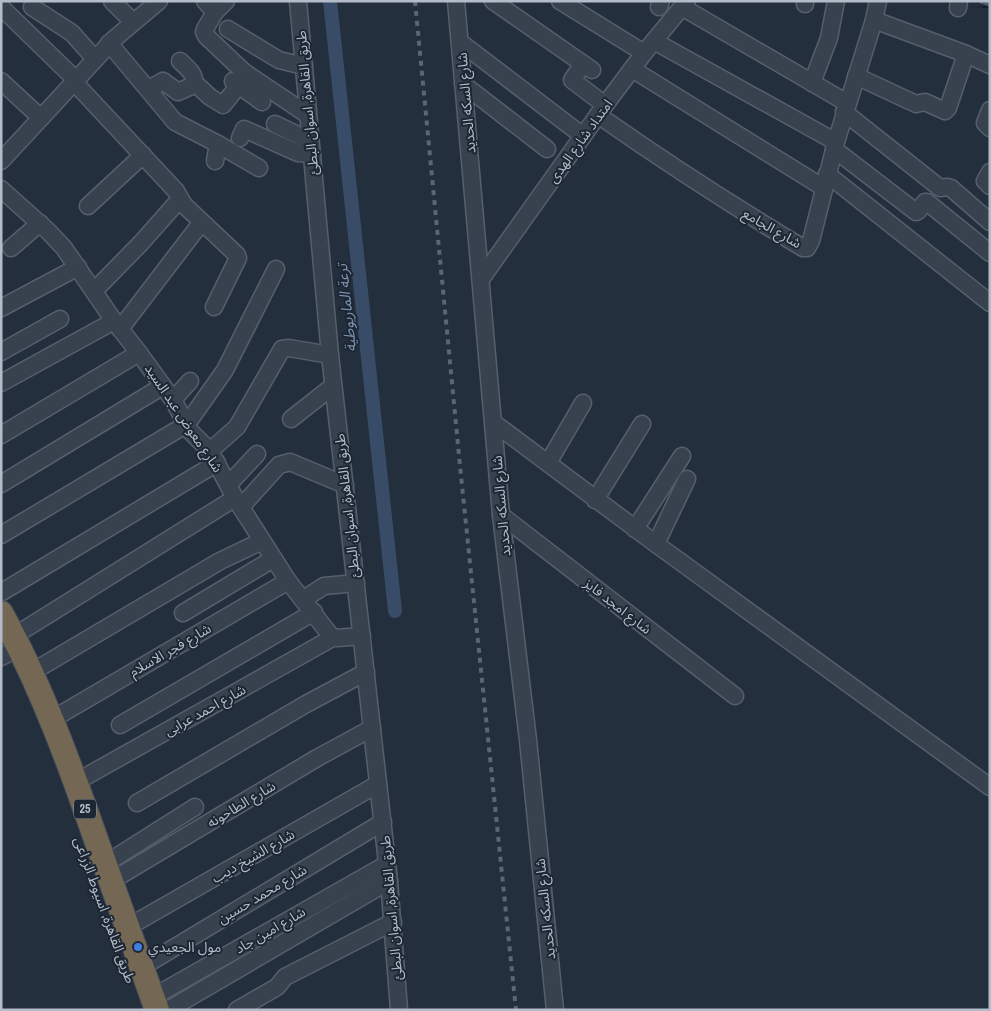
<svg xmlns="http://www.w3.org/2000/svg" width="991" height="1011" viewBox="0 0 991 1011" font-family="'Archivo Narrow','Noto Sans Arabic',sans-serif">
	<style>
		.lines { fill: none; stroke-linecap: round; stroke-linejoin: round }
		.canal { stroke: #394c67; stroke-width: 14 }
		.building { fill: url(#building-hatch); stroke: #1f2835; filter: url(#shadow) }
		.minor-casing { stroke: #565f6c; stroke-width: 19 }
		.highway-casing { stroke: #434c59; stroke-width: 26 }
		.minor { stroke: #38414e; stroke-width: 16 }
		.highway { stroke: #746855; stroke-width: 24 }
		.rail { stroke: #5a6575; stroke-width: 4; stroke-dasharray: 5 5; stroke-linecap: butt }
		.shop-dot { fill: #3f7fe0; stroke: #1d2633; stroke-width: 2 }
		.labels { text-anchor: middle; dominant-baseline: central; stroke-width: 4; stroke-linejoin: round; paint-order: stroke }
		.shield { fill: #1d2633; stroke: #878f9c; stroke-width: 1 }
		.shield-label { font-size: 12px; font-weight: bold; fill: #b4bcc9 }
		.street-label { font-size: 14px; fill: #b4bcc9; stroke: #1d2633 }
		.poi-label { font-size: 14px; fill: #b4bcc9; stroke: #1d2633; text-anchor: start }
		.water-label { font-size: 15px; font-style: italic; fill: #7c92b1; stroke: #1d2633 }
	</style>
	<defs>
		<pattern id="building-hatch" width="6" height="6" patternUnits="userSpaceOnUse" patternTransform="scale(1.25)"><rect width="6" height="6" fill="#455162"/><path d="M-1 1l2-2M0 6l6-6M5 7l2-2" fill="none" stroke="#5d6877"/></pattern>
		<filter id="shadow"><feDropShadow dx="2.5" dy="4.5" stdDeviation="2.5" flood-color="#0009"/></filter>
	</defs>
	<rect width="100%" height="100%" fill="#242f3e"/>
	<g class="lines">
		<path class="canal" d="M330,1l65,610"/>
	</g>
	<path class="building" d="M980,1h10v6l-11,-3z"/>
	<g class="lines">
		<g class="minor-casing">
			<g id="minor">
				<path d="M112,1l21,21"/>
				<path d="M205,1l10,11 11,-11"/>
				<path d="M298,1l32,354 59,526 10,129"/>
				<path d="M456,1l45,514 27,225 27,270"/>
				<path d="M493,1l99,69"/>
				<path d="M560,1l84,52"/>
				<path d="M805,4v-3"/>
				<path d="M1,7l75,73"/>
				<path d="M32,7l40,26 23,26"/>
				<path d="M659,7l2,-6"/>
				<path d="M682,7l165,96"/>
				<path d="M958,8l1,-7"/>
				<path d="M215,12l-10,17 -1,3 2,4 38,36 64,43"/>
				<path d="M874,20l92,34 24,11"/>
				<path d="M228,29l51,31 25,6"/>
				<path d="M654,41l182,101"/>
				<path d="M460,42l123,94"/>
				<path d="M109,43l66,79 43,22 41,24"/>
				<path d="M180,61c7,7 16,13 14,23"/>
				<path d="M583,64l-11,16 33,25"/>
				<path d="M632,69l192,119"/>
				<path d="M856,76l60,28 9,-2 20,9 3,-3 18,-54"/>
				<path d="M1,81l40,37"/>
				<path d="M233,81l29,21"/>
				<path d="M74,82l102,109 8,14 53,50 1,3 -24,49"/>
				<path d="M812,83l17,-45 7,-37"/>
				<path d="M463,84l84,65"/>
				<path d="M149,89l14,-8 15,11 18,-8 14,13 13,8 16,-20"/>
				<path d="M990,110l-5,13 5,5"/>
				<path d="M844,112l96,76 7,-1 4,1 39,34"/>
				<path d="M598,115c67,47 135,91 205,133h4l4,-7 25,-99 38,-122 4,-19"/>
				<path d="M275,124l35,17"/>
				<path d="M240,138l4,-9 54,24 14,1"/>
				<path d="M834,149l82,63 2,-1 7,-9h2l63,51"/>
				<path d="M1,161l113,-122 45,-38"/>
				<path d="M215,161l3,-17"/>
				<path d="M990,172l-5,9 5,5"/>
				<path d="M827,174l163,129"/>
				<path d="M1,189l47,42 16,17 50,73 25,32 34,47 17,31 20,20 25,47 53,83 43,55 6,2 25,-2"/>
				<path d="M88,206l55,-51"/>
				<path d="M11,248l29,-25"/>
				<path d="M481,279l124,-174 39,-52 43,-52"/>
				<path d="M94,291l47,-48 39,-44"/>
				<path d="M1,308l77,-41"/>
				<path d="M120,329l81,-106"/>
				<path d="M1,352l59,-33"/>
				<path d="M1,383l113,-62"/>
				<path d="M173,400l17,-19"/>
				<path d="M291,419l42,-33"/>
				<path d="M494,423l162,121 334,243"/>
				<path d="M1,435l138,-82"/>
				<path d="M210,451l27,-24 45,-78 7,-1 41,7"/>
				<path d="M548,463l35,-60"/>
				<path d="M1,484l162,-98"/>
				<path d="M229,484l28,-30"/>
				<path d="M595,500l47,-76"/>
				<path d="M241,507l38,-42 11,-3 55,23"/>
				<path d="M501,515l234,181"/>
				<path d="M635,529l47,-73"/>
				<path d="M1,535l186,-111 38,-54 51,-101"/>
				<path d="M656,544l31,-65"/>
				<path d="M2,592l215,-129"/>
				<path d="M304,599l20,-13 32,-3"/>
				<path d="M183,613l90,-54"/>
				<path d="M14,636l221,-138"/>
				<path d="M1,657l6,-3"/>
				<path d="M32,672l188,-111 42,-20"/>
				<path d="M51,720l237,-139"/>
				<path d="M120,725l194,-113"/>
				<path d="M76,782l258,-145"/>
				<path d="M137,803l169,-99 60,-32"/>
				<path d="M105,864l90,-57"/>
				<path d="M111,881l206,-123 55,-30"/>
				<path d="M128,927l250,-143"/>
				<path d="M142,967l241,-145"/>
				<path d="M153,997l234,-133"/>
				<path d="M168,1010l221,-129"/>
				<path d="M237,1010l40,-23 8,-10 108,-55"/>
			</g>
		</g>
		<g class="highway-casing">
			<path id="highway" d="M1,613c41,74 70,155 98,235 19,54 39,108 58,162"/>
		</g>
		<use href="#minor" class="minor"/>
		<use href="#highway" class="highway"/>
		<path class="rail" d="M415,1l46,475 55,534"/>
	</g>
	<circle class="shop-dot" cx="138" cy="947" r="5"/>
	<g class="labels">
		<rect class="shield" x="74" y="799.5" width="22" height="19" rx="4"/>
		<g class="shield-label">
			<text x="85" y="809">25</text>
		</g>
		<g class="street-label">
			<text transform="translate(307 103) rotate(-95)">طريق القاهرة, اسوان البطئ</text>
			<text transform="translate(466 103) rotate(-95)">شارع السكه الحديد</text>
			<text transform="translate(580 141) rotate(-54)">امتداد شارع الهدى</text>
			<text transform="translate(772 228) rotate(30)">شارع الجامع</text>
			<text transform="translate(184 418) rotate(56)">شارع معوض عبد السيد</text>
			<text transform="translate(347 506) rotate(-96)">طريق القاهرة, اسوان البطئ</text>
			<text transform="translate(501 506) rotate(-95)">شارع السكه الحديد</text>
			<text transform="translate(618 606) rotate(38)">شارع امجد فايز</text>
			<text transform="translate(170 650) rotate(-30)">شارع فجر الاسلام</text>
			<text transform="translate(205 710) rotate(-29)">شارع احمد عرابى</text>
			<text transform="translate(241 804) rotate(-31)">شارع الطاحونه</text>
			<text transform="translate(253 856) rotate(-30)">شارع الشيخ ديب</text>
			<text transform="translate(262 894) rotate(-31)">شارع محمد حسين</text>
			<text transform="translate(391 908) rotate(-95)">طريق القاهرة, اسوان البطئ</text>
			<text transform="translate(545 909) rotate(-96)">شارع السكه الحديد</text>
			<text transform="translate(105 910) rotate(70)">طريق القاهرة, اسيوط الزراعى</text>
			<text transform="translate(270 930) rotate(-30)">شارع امين جاد</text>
		</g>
		<g class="poi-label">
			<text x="148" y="947">مول الجعيدي</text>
		</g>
		<g class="water-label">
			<text transform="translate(346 308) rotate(-96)">ترعة الماريوطية</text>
		</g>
	</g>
	<rect width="991" height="1011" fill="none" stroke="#b4bcc9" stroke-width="5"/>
</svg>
